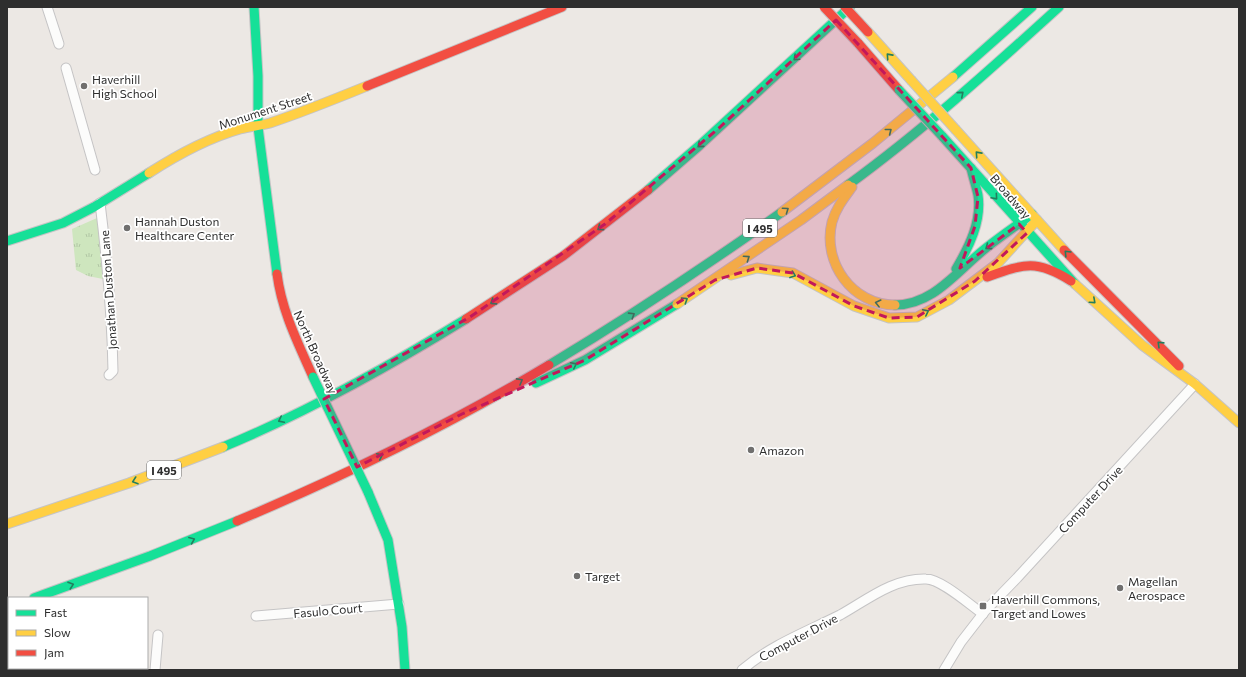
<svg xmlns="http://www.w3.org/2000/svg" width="1246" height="677" viewBox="0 0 1246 677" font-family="Commissioner,sans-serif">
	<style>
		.park { fill: url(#park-tufts) }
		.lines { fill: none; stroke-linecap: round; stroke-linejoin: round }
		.street-casing { stroke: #c5c4c5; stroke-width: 11 }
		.fast-casing { stroke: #c5c4c5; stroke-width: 11 }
		.slow-casing { stroke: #c5c4c5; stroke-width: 11 }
		.jam-casing { stroke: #c5c4c5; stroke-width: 11 }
		.street { stroke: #fcfcfb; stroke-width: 9 }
		.fast { stroke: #16e098; stroke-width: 9 }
		.slow { stroke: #ffcf43; stroke-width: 9 }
		.jam { stroke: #f24e42; stroke-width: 9 }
		.fast-bridge-casing { stroke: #c5c4c5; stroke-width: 11; stroke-linecap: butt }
		.slow-bridge-casing { stroke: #c5c4c5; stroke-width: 11; stroke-linecap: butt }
		.jam-bridge-casing { stroke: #c5c4c5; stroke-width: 11; stroke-linecap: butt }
		.fast-bridge { stroke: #16e098; stroke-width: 9 }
		.slow-bridge { stroke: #ffcf43; stroke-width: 9 }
		.jam-bridge { stroke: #f24e42; stroke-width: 9 }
		.oneway { stroke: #237e5e }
		.marked { fill: #c2185b; fill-opacity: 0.2; stroke: #c2185b; stroke-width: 3; stroke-dasharray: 8 5; stroke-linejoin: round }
		.poi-dot { fill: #706f6e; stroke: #fff; stroke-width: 1.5 }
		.labels { text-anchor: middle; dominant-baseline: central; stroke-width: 3.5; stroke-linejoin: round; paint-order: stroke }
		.shield { fill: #fff; stroke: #6d6d6d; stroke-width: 1 }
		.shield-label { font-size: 11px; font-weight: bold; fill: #2e2e2e }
		.poi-label { font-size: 12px; fill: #2e2e2e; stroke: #fff; text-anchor: start }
		.street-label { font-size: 12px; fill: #2e2e2e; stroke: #fff }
	</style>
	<defs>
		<pattern id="park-tufts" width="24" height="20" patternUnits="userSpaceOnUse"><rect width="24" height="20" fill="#cee6be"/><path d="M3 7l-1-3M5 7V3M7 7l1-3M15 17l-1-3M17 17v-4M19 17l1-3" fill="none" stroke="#b1c6a4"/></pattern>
	</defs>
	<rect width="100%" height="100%" fill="#ece8e4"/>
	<path class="park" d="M97,218l3,8 3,53 -15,-3 -12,-6 -4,-41z"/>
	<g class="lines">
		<g class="street-casing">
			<g id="street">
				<path d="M47,7l12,37"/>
				<path d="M66,68l29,102"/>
				<path d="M100,203c7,56 12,112 13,168l-4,4"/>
				<path d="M256,616l143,-12"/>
				<path d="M155,670l3,-35"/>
				<path d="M742,670c29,-25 64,-38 98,-55 27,-15 53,-37 86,-36 15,0 44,26 57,35"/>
				<path d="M944,670l17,-28 24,-31 32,-33 178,-194"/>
			</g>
		</g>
		<g class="fast-casing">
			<g id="fast">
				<path d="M254,7l4,69v51l19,147"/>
				<path d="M953,77l79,-70"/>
				<path d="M942,136l133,148"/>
				<path d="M848,185c74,-54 143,-116 211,-178"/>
				<path d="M648,190l52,-45 150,-138"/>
				<path d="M7,241l56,-18 31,-16 55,-34"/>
				<path d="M956,269c13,-22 26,-48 22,-74 -2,-9 -5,-18 -7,-27"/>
				<path d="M895,305c36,0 59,-30 85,-52 16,-14 35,-26 52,-39"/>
				<path d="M549,365c80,-48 157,-99 233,-153"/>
				<path d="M536,383l49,-23 92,-56"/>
				<path d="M223,447c85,-35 165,-80 243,-128"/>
				<path d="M368,492l20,48 14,87 3,43"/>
				<path d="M34,598l116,-42 87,-35"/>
				<path d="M7,607l2,-1"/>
			</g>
		</g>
		<g class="slow-casing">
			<g id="slow">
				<path d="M868,32l43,48"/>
				<path d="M956,130l108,120"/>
				<path d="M149,173c28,-18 59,-35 91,-44 10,-3 20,-3 30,-6 33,-11 65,-24 97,-37"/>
				<path d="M852,187c-8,11 -16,21 -20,35 -10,40 20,83 63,83"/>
				<path d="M782,212l91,-69 80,-66"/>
				<path d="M731,275l26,-7 36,5 61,33 35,12 28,-1 32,-17 49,-37 39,-43"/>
				<path d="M1075,284l67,61 53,39 44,39"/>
				<path d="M677,304l124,-84 47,-35"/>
				<path d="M7,524l122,-41 94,-36"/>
			</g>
		</g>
		<g class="jam-casing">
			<g id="jam">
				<path d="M858,43l41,47"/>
				<path d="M367,86l195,-79"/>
				<path d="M1064,250l115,116"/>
				<path d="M277,274c5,38 21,69 36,103"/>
				<path d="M987,277c37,-13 49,-18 84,4"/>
				<path d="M466,319l97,-63 85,-66"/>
				<path d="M237,521c107,-45 212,-96 312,-156"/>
			</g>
		</g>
		<use href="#street" class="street"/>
		<use href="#fast" class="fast"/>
		<use href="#slow" class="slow"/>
		<use href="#jam" class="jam"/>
		<g class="fast-bridge-casing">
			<g id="fast-bridge">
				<path d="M899,90l43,46"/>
				<path d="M313,377l55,115"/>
			</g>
		</g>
		<g class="slow-bridge-casing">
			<path id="slow-bridge" d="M911,80l45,50"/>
		</g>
		<g class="jam-bridge-casing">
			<g id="jam-bridge">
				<path d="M824,7l34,36"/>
				<path d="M845,7l23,25"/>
			</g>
		</g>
		<use href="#fast-bridge" class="fast-bridge"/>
		<use href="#slow-bridge" class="slow-bridge"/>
		<use href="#jam-bridge" class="jam-bridge"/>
	</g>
	<defs><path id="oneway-chevron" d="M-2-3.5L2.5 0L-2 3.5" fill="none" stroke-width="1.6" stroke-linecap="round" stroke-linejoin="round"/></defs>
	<g class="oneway">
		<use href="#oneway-chevron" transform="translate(889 56) rotate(-132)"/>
		<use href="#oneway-chevron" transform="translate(796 58) rotate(137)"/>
		<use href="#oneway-chevron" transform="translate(961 94) rotate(-40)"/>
		<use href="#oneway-chevron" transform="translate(889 131) rotate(-38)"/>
		<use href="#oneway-chevron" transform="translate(700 145) rotate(139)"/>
		<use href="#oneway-chevron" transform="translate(978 154) rotate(-132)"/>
		<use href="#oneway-chevron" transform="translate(995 197) rotate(49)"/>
		<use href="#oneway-chevron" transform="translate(786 210) rotate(-35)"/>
		<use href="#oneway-chevron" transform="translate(600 228) rotate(144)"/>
		<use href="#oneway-chevron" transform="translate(988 247) rotate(143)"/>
		<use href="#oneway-chevron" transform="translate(1067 253) rotate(-134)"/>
		<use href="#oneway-chevron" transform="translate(747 258) rotate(-34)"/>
		<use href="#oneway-chevron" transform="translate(793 275) rotate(20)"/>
		<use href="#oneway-chevron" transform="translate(685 300) rotate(-33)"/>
		<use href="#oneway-chevron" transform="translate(1093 301) rotate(42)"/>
		<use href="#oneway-chevron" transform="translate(493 302) rotate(147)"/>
		<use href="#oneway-chevron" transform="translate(878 303) rotate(-166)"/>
		<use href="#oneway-chevron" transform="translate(926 312) rotate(-27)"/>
		<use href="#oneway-chevron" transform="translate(632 315) rotate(-32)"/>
		<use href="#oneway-chevron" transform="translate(1160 344) rotate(-136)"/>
		<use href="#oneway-chevron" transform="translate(574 365) rotate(-26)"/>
		<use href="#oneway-chevron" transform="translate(520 381) rotate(-29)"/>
		<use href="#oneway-chevron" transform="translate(281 420) rotate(154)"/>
		<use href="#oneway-chevron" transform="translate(380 456) rotate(-26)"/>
		<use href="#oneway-chevron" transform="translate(135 481) rotate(161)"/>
		<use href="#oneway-chevron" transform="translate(192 540) rotate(-22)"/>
		<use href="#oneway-chevron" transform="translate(71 585) rotate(-19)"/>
	</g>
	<path class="marked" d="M836,20l135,148 7,29 -3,29 -15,42 59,-44 8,9 -52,48 -58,36 -28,1 -35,-12 -61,-33 -36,-5 -42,12 -130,80 -123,54 -105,53 -33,-68 146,-82 135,-93 114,-96z"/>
	<g class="poi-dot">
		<circle cx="84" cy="86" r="4"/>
		<circle cx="127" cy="228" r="4"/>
		<circle cx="751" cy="450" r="4"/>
		<circle cx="577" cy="576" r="4"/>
		<circle cx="1120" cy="588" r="4"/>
		<rect x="979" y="602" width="8" height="8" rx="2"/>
	</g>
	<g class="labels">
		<g class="shield">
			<rect x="743" y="219" width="34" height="18" rx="3"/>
			<rect x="147" y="461" width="34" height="18" rx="3"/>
		</g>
		<g class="shield-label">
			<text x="760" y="228">I 495</text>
			<text x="164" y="470">I 495</text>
		</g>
		<g class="poi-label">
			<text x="92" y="79">Haverhill<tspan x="92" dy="14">High School</tspan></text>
			<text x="135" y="221">Hannah Duston<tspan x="135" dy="14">Healthcare Center</tspan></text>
			<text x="759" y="450">Amazon</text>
			<text x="585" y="576">Target</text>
			<text x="1128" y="581">Magellan<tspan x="1128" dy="14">Aerospace</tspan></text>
			<text x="991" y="599">Haverhill Commons,<tspan x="991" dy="14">Target and Lowes</tspan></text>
		</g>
		<g class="street-label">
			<text transform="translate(265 110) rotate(-18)">Monument Street</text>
			<text transform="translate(1011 196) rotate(49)">Broadway</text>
			<text transform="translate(108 290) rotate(-94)">Jonathan Duston Lane</text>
			<text transform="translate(316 352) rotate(66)">North Broadway</text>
			<text transform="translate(1090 499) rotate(-47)">Computer Drive</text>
			<text transform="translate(328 610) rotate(-5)">Fasulo Court</text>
			<text transform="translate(798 637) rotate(-28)">Computer Drive</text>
		</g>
	</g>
	<rect width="1246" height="677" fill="none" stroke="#2e2e2e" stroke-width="16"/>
	<rect x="8" y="597" width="140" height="72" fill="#ffffff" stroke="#ababab"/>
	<rect x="16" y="610" width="20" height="6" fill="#16e098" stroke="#ababab"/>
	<text x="44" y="617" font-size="12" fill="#2e2e2e">Fast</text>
	<rect x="16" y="630" width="20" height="6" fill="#ffcf43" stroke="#ababab"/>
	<text x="44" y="637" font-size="12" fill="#2e2e2e">Slow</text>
	<rect x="16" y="650" width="20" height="6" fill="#f24e42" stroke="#ababab"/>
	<text x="44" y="657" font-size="12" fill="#2e2e2e">Jam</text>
</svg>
